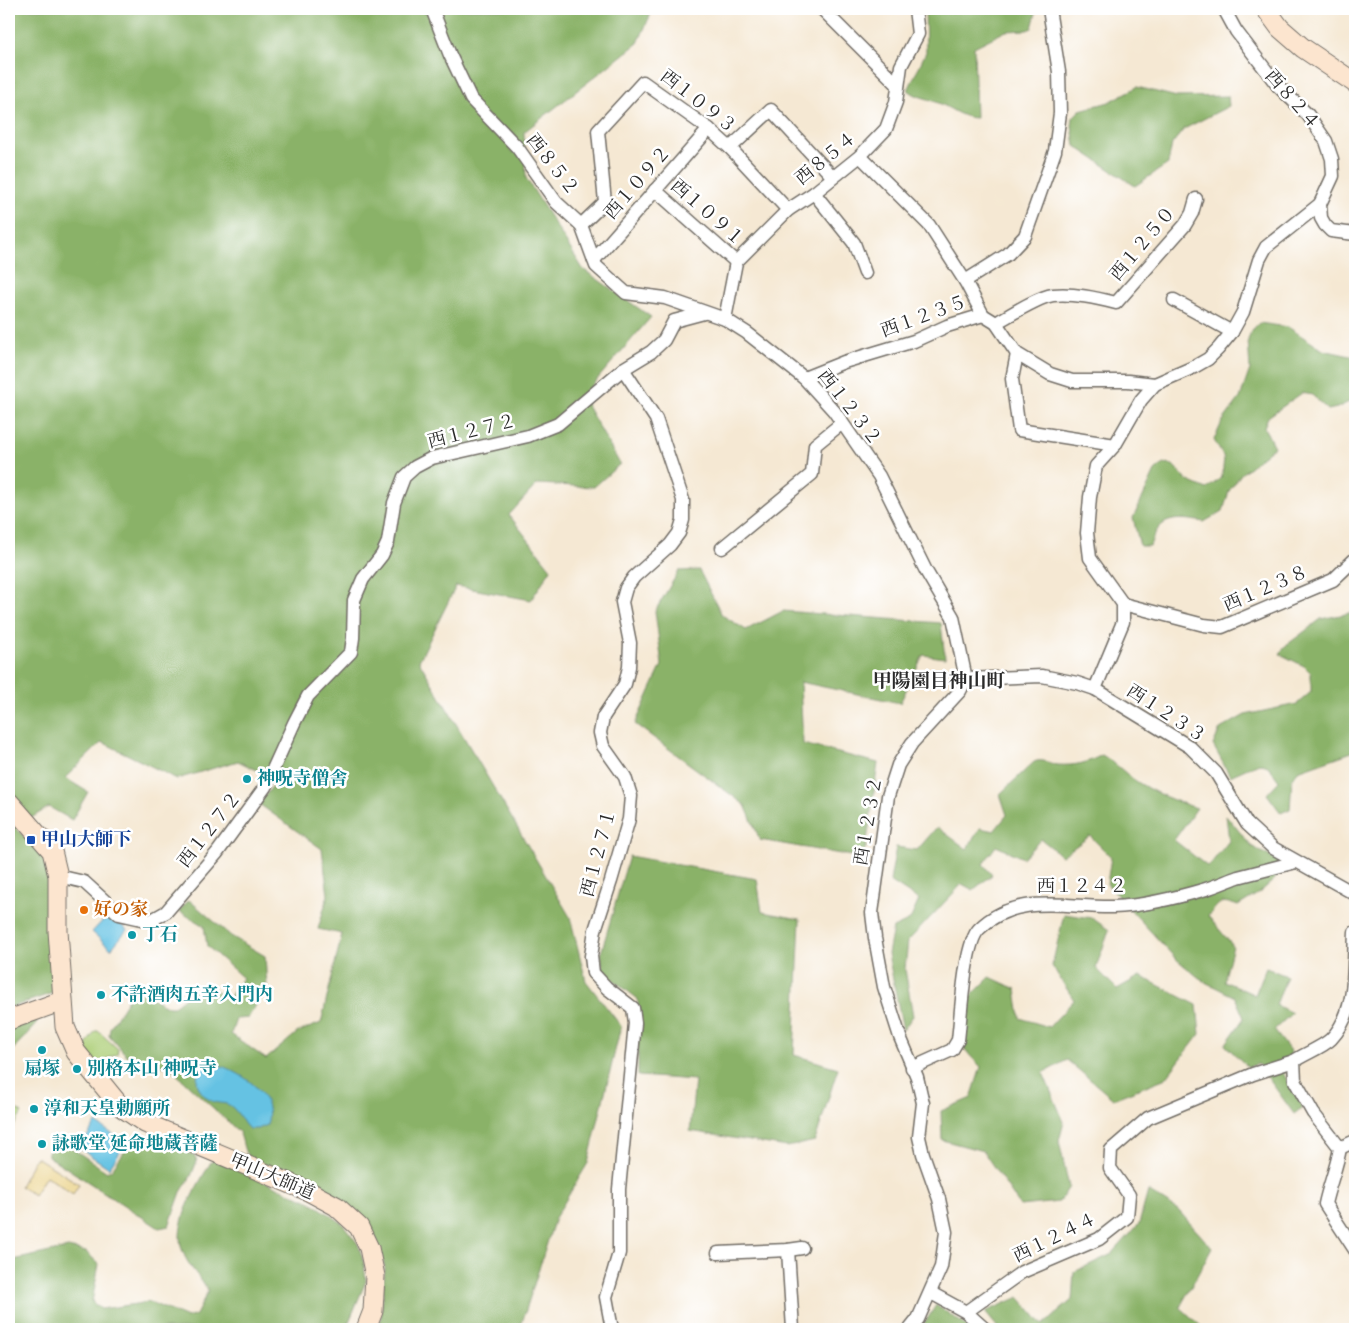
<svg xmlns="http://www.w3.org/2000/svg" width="1364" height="1338" viewBox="0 0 1364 1338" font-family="'IM FELL DW Pica','Noto Serif JP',serif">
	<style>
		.green { fill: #adcf78; stroke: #6c7d52 }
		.forest { fill: #8ab268; stroke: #5a6e4a }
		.sand { fill: #eeda9e; stroke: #8c8264 }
		.water { fill: #65c2e3; stroke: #487687 }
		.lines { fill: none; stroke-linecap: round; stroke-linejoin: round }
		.street-casing { stroke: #726d66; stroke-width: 15 }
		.secondary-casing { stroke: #726d66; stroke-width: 21 }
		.street { stroke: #fff; stroke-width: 12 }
		.secondary { stroke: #fce5cf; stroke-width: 19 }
		.culture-dot { fill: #0f9aa8; stroke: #fff; stroke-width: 2 }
		.transit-dot { fill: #1a4fb4; stroke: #fff; stroke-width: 2 }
		.food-dot { fill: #e8710a; stroke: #fff; stroke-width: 2 }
		.labels { text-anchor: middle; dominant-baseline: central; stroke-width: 5; stroke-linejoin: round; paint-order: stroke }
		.street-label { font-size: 18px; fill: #2b2b2b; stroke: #fff }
		.culture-label { font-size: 18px; font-weight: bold; fill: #0d838f; stroke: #fff; text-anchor: start }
		.transit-label { font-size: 18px; font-weight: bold; fill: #164399; stroke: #fff; text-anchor: start }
		.food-label { font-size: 18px; font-weight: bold; fill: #c56008; stroke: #fff; text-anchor: start }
		.neighbourhood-label { font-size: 19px; font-weight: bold; fill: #2b2b2b; stroke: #fff }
	</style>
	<rect width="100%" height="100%" fill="#fff"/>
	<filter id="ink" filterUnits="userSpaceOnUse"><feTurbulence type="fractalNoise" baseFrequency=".02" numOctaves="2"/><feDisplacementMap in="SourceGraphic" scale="10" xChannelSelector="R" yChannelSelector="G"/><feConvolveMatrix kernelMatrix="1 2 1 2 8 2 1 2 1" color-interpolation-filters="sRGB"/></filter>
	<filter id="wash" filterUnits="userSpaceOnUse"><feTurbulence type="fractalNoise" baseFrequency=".0096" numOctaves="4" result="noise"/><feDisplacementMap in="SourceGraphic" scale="20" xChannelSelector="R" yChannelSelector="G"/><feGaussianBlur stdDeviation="1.12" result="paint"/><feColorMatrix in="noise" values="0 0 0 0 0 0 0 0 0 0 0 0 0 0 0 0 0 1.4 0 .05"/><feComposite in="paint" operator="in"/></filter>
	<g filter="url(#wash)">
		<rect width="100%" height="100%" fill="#f5e8d3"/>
		<g class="green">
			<path d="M95,1031h3l20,18 -1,5 -17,8h-5c-14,-16 -10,-14 0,-31z"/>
			<path d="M9,1104l13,9 -13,21z"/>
		</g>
		<g class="forest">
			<path d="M9,9h644l-15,34 -114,89 2,46 57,91 68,48 -69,80 38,67 -26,23 -57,-3 -28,31 42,54 -20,31 -75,-14 -37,75 151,256 16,64 35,45 -33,137 -33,55 -35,111h-140l5,-61 -6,-21 -11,-21 -119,-69c-7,-8 -5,-15 -10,-25l-67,-62 -6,-3 -39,-11 -18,-21 1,-7 21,-34 7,-3 31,16h4l25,-20 11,-1 19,13 15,-21 -36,-32 -3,-20 -25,-15 10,-11 42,36 34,20 2,31 -19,31 -12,1 -5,15 35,25 32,-27 23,-9 21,-89 -24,-5 10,-34 -6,-46 -63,-45 18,-24 -39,-19 -61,18 -75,-37 -37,36 23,14 -16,28 -23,-13 -34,21 30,27 4,14 7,119 -6,6 -41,14v-78l1,-5 -1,-3z"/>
			<path d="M925,9h110l1,4 -4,15 -5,2 -21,1 -32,16 2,71c-15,0 -26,-11 -40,-16 -11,-5 -18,-4 -28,-12l18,-38z"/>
			<path d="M1137,87l40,10 51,-1 1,10 -45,23 -12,15 -4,20 -33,22 -60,-40 -3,-20 1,-9 7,-7 29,-8z"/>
			<path d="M1259,323l29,4 35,23 32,7v42l-18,9 -9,2 -16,-15 -10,-2 -34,24 -4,10 10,20 -33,27 -12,17 -6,20 -19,11c-14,-2 -35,-7 -45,6 -4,4 -7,12 -9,18h-10l-7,-28 22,-47 8,-7 10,1 15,16 19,8 15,-12 2,-19 -10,-18 8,-18 18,-24 10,-29 -2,-29 3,-9z"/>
			<path d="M699,570l23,45 24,15 37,-19 158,12 4,35 -22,-3 -23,48 -100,-21 3,62 75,19 -12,85 -8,9 -98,-17 -15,-35 -110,-81 27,-59 -7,-54 24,-40z"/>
			<path d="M1355,612v141l-3,-1 -54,19 -6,8 -2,30 -9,4 -14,-19 12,-13 -11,-15 -9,-3 -29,13 -17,-31 7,-16 25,-14 52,-11 14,-12v-19l-7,-7 -24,-12 4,-7 37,-28z"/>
			<path d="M1102,755c12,7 21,16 31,24 18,13 44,23 64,29l-23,32 34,27 21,-26 -3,-26 25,31 27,15 -3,18 -16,14 -21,13c-19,-7 -17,-4 -30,10l25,30 -9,35 31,14 11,-27 21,8 -11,29 16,8 -18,17 17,22 -8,21 20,34 -9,7 -36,-50 -10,3 -23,-22 19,-27 -9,-21 -32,-16 -27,-22 -69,-75 4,-27 -21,-21 -28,20 -21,-17 -18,19 -27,-12 -13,18 9,11 -19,15 -11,-6 -54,57 -3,28 8,47 -10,14 -15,-76 5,-26 17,-8 9,-20 -29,-19 6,-34 21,3 20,-23 30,22 13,-21 14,3 13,-16 -7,-21 34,-32c8,-4 16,2 24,3 18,1 29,-2 44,-10z"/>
			<path d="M629,856l128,23 5,33 38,7 -6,136 44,13 -23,73 -28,6 -97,-16 5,-51 -57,-4v-77l-35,-27 -2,-19z"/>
			<path d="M1064,914l28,4 17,12 -13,38 21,21 23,-13 57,29 3,29 -34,44 -53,21 -46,-39 -24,13 21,49 -5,19 10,46 -10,15 -39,4 -37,-55 -41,-11 -1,-29 30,-13 10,-31 -19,-20 7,-49 21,-21 26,12 4,29 29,9 25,-27 -22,-34z"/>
			<path d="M36,1019l1,4 -28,31v-29z"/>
			<path d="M138,1137l16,3 41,16 2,5 -6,15 -10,16 -12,34 -10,2 -111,-72v-4l6,-10 6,-2 47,32 5,-3 22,-31z"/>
			<path d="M216,1160l95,42 31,21 16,21 6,19 2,18 -20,48h-337v-68l59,-13 18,4 13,12 -7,38 9,7 49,-7 37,16 9,-3 12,-24c-7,-13 -20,-25 -25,-39 -12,-27 15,-67 28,-90z"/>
			<path d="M1148,1191l30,19 34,38 -32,59 24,22h-205l-14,-17 34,-15 24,28 29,-25 2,-28 38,-18 27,-30z"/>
			<path d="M936,1305l35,24h-50z"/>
		</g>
		<path class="sand" d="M36,1157l43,27 -6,10 -27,-18 -12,19 -14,-9z"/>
		<g class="water">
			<path d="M109,914l18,16 -16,19 -19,-17z"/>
			<path d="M213,1063c26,8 64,29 54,62l-9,4h-9c-7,-6 -9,-15 -16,-21 -6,-6 -12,-4 -19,-6 -9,-3 -18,-14 -17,-24 1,-9 7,-13 16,-15z"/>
			<path d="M96,1123l30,20 -17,25 -30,-20z"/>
		</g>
	</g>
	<g filter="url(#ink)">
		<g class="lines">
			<g class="street-casing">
				<g id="street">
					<path d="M432,9l18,46 21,44 46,48 39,55 25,23 15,41 30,27 39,5 60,21 22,14 57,45 30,33 45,65 47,95 27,46 13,62 -6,12 -48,52 -14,22 -10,31 -16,117 3,25 9,49 16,50 17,40 6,26 -4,34 4,17 16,45 7,33 -5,35 -23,52 -8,10"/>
					<path d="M822,9l76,76"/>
					<path d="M1224,9l12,22 42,55 30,29 18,26 6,18 1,17 -13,28 1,14 4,7 6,6 24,3"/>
					<path d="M730,148l41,-38 62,67"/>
					<path d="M860,156l69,69 36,56 18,34"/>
					<path d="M655,190l81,72"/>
					<path d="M814,193l40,50 11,30"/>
					<path d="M581,225l24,-23 -7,-71 45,-49 66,47 21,19 58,62"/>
					<path d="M594,260l115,-131"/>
					<path d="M965,281l43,-27 17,-18 30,-85 5,-38 -1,-41 -10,-63"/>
					<path d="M1174,300l58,32"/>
					<path d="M725,319l11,-57 52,-52 26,-17 46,-37 26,-27 10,-27 5,-36 17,-32 -3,-25"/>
					<path d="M996,323c14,-8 42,-26 57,-28 21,-2 43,3 63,8l69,-78 7,-12 4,-14"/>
					<path d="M1017,354l-5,25 7,51 96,15"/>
					<path d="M804,378l40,-16 70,-21 33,-15 36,-11 13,8 21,31 33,20 22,7h56l27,3"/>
					<path d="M722,548l90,-74 3,-29 27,-22"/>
					<path d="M1123,604l81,21 18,2 111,-47 22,-21"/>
					<path d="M966,679l76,-3 35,7 18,6 95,58 26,26 31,51 26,24 82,46"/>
					<path d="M1095,689l28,-67v-18l-33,-46 -3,-25 3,-36 6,-31 19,-21 26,-45 14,-16 39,-17 14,-8 10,-10 14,-17 11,-20 16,-52 7,-13 54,-43"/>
					<path d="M58,876l26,6 35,32 31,7 16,-9 51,-59 48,-66 29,-64 14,-27 43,-44 2,-14 1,-38 9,-21 19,-24 6,-13 6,-39 10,-26 11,-10 17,-9 96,-22 30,-12 65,-55"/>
					<path d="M1355,932c-2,35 3,79 -24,107 -8,8 -27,15 -37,22l1,20 18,32 27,35c-3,19 -11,37 -15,56l30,46"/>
					<path d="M912,1068l40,-18 6,-10c3,-23 6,-96 21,-111 37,-37 88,-21 134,-22 30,-1 63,-9 93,-18 10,-3 21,-8 32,-12 19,-5 39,-10 58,-15"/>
					<path d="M1340,1148l15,-7"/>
					<path d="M788,1250l5,79"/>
					<path d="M718,1253l70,-3 14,-2"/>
					<path d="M931,1293l35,19 19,17"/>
					<path d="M966,1312l56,-40 77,-33 28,-22 2,-22 -19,-27 1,-18 37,-32 105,-44 41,-13"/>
					<path d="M612,1329l-6,-32 13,-44v-64l16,-166 -2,-15 -26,-20 -14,-15 -2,-17 4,-26 16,-49 18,-62 2,-23 -6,-19 -22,-31 -3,-13 3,-16 22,-33 4,-17 1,-24 -8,-41 4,-14 8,-11 36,-32 9,-12 4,-13v-20l-27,-81 -33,-50 28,-17 13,-12 10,-19 30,-8"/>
				</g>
			</g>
			<g class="secondary-casing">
				<g id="secondary">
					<path d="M1266,9l14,19 23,20 52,35"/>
					<path d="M9,802l43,49 6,25v55l7,96 11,25 44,54 25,17 163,68 28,15 23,21 10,21 6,28 -2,35 -7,18"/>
					<path d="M9,1020l53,-19"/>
				</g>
			</g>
			<use href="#street" class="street"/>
			<use href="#secondary" class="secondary"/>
		</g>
	</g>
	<g class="culture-dot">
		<circle cx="247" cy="779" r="5"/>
		<circle cx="132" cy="935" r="5"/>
		<circle cx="101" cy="995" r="5"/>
		<circle cx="42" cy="1050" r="5"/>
		<circle cx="77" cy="1069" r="5"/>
		<circle cx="34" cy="1109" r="5"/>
		<circle cx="42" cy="1144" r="5"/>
	</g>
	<rect class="transit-dot" x="26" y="835" width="10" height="10" rx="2.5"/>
	<circle class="food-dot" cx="84" cy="910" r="5"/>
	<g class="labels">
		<g class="street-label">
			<text transform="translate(1292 100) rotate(49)">西８２４</text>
			<text transform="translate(698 102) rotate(38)">西１０９３</text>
			<text transform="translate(826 159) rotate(-39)">西８５４</text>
			<text transform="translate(552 165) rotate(52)">西８５２</text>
			<text transform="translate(638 183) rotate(-49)">西１０９２</text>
			<text transform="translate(707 213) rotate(41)">西１０９１</text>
			<text transform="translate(1143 244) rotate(-50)">西１２５０</text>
			<text transform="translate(924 317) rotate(-20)">西１２３５</text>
			<text transform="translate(849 408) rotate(52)">西１２３２</text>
			<text transform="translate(472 432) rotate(-14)">西１２７２</text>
			<text transform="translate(1266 589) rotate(-23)">西１２３８</text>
			<text transform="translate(1166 714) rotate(33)">西１２３３</text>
			<text transform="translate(869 821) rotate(-80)">西１２３２</text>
			<text transform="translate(210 830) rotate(-52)">西１２７２</text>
			<text transform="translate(599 853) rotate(-75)">西１２７１</text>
			<text x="1082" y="887">西１２４２</text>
			<text transform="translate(272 1177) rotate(23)">甲山大師道</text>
			<text transform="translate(1055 1238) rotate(-26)">西１２４４</text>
		</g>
		<g class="culture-label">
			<text x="257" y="779">神呪寺僧舎</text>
			<text x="142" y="935">丁石</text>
			<text x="111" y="995">不許酒肉五辛入門内</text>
			<text x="42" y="1069" text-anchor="middle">扇塚</text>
			<text x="87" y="1069">別格本山 神呪寺</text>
			<text x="44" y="1109">淳和天皇勅願所</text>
			<text x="52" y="1144">詠歌堂 延命地蔵菩薩</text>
		</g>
		<g class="transit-label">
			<text x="41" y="840">甲山大師下</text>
		</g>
		<g class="food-label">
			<text x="94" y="910">好の家</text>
		</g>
		<g class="neighbourhood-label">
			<text x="939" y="681">甲陽園目神山町</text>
		</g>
	</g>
	<rect width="1364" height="1338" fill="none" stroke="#fff" stroke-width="30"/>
</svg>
